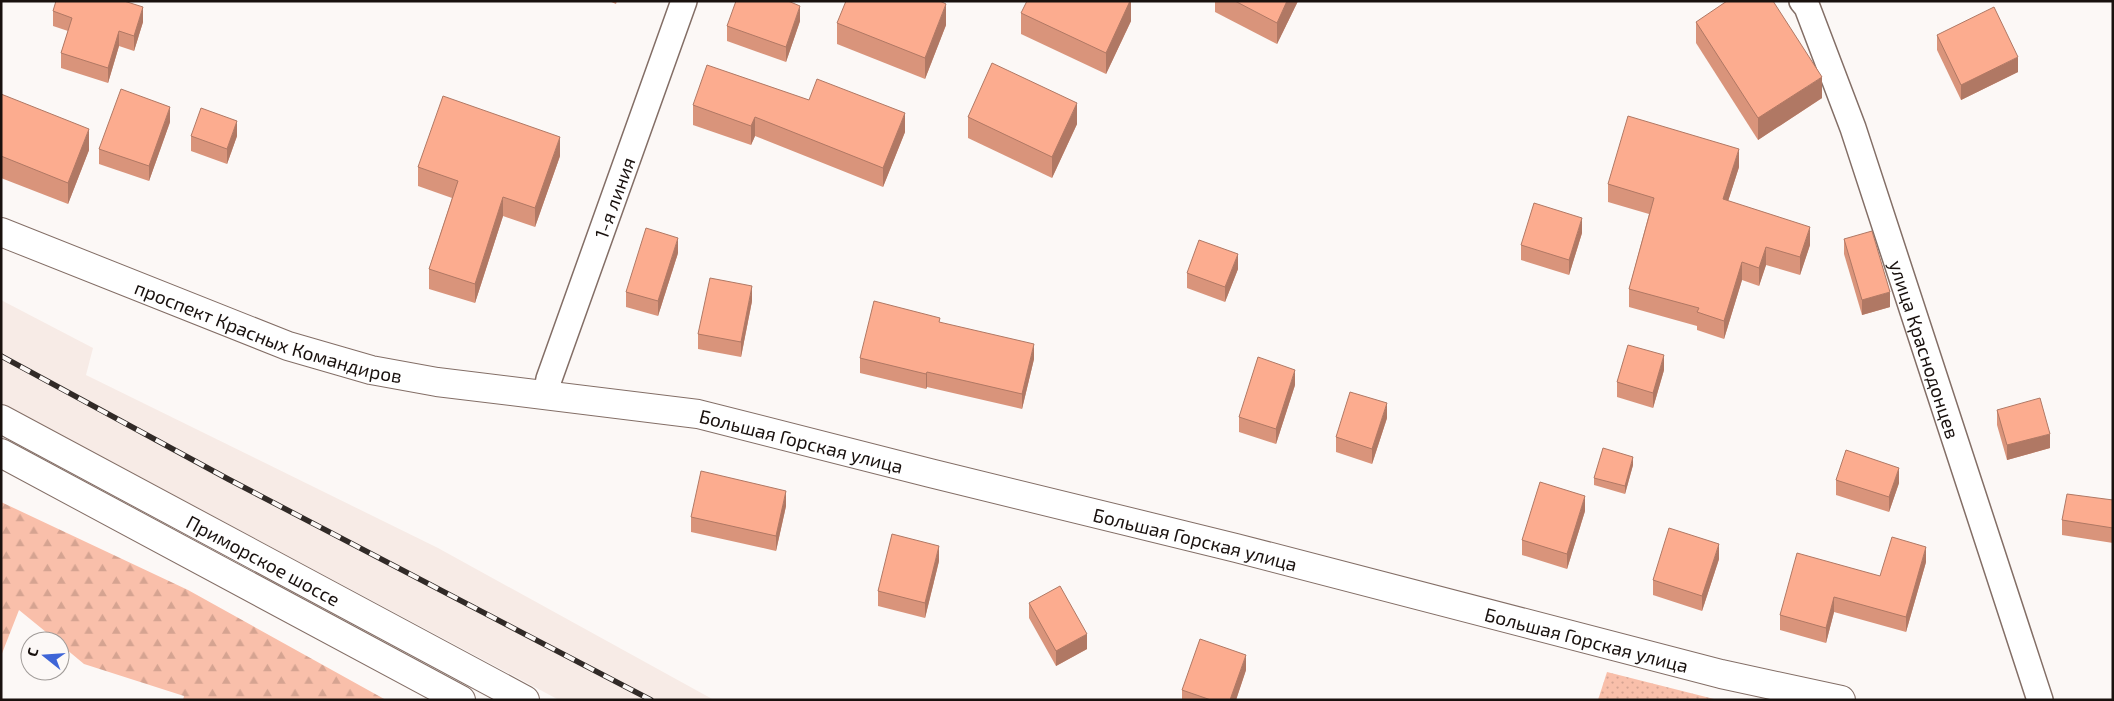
<svg xmlns="http://www.w3.org/2000/svg" width="2114" height="701" viewBox="0 0 2114 701" font-family="'Exo 2',sans-serif">
	<style>
		.built { fill: #f7ebe6 }
		.grass { fill: url(#grass-dots) }
		.forest { fill: url(#forest-firs) }
		.lines { fill: none; stroke-linecap: round; stroke-linejoin: round }
		.minor-casing { stroke: #836e66; stroke-width: 28 }
		.tertiary-casing { stroke: #836e66; stroke-width: 30 }
		.trunk-casing { stroke: #836e66; stroke-width: 30 }
		.minor { stroke: #fff; stroke-width: 25 }
		.tertiary { stroke: #fff; stroke-width: 28 }
		.trunk { stroke: #fff; stroke-width: 28 }
		.rail-casing { stroke: #312a27; stroke-width: 5.5 }
		.rail { stroke: #fcf8f6; stroke-width: 4; stroke-dasharray: 11; stroke-linecap: butt }
		.wall { fill: #d9947b }
		.shaded-wall { fill: #b07864 }
		.building { fill: #fcac8f; stroke: #b07864 }
		.labels { text-anchor: middle; dominant-baseline: central; stroke-width: 4; stroke-linejoin: round; paint-order: stroke }
		.street-label { font-size: 19px; fill: #19110e; stroke: #fcf8f6 }
	</style>
	<defs>
		<pattern id="grass-dots" width="8" height="8" patternUnits="userSpaceOnUse" patternTransform="scale(1.25)"><rect width="8" height="8" fill="#f9bfaa"/><path d="M2 2h.1M6 6h.1" fill="none" stroke="#d5a391" stroke-width="1.8" stroke-linecap="round"/></pattern>
		<pattern id="forest-firs" width="22" height="20" patternUnits="userSpaceOnUse" patternTransform="scale(1.25)"><rect width="22" height="20" fill="#f9bfaa"/><path d="M5 1l3.5 6h-7zM16 11l3.5 6h-7z" fill="#d5a391"/></pattern>
	</defs>
	<rect width="100%" height="100%" fill="#fcf8f6"/>
	<path class="built" d="M1,300l92,48 -7,27 352,173 276,152h-155l-558,-297z"/>
	<path class="grass" d="M1607,672l111,28h-120z"/>
	<path class="forest" d="M1,502l187,88 198,110h-203l1,-4 -100,-32 -24,-20v-3h-3l-38,-31 -18,46z"/>
	<g class="lines">
		<g class="minor-casing">
			<g id="minor">
				<path id="s1" d="M1802,1l5,6 46,121 187,572"/>
				<path id="s2" d="M546,394l3,-15 135,-378"/>
			</g>
		</g>
		<g class="tertiary-casing">
			<g id="tertiary">
				<path id="s3" d="M1,232l287,114 83,24 66,12 261,32 232,59 306,75 485,126 120,26"/>
			</g>
		</g>
		<g class="trunk-casing">
			<g id="trunk">
				<path id="s4" d="M1,419l524,281"/>
				<path d="M1,453l460,247"/>
			</g>
		</g>
		<use href="#minor" class="minor"/>
		<use href="#tertiary" class="tertiary"/>
		<use href="#trunk" class="trunk"/>
		<g class="rail-casing">
			<path id="rail" d="M1,356l227,123 423,221"/>
		</g>
		<use href="#rail" class="rail"/>
	</g>
	<g class="wall">
		<path d="M609,1h8l-1,3z"/>
		<path d="M1131,1v20l-25,53 -85,-40v-21z"/>
		<path d="M1215,1h83l-21,43 -62,-32z"/>
		<path d="M53,11l90,11 -9,29 -15,-5 -11,37 -47,-15v-15l7,-22 -15,-5z"/>
		<path d="M800,21l-14,41 -59,-21v-15z"/>
		<path d="M1696,22l126,76 -64,42 -62,-97z"/>
		<path d="M837,23l109,2 -21,54 -88,-35z"/>
		<path d="M1937,35l81,37 -57,28 -24,-50z"/>
		<path d="M1,94l88,56 -21,54 -67,-26z"/>
		<path d="M809,100l96,32 -22,55 -128,-51 -4,9 -58,-20v-20z"/>
		<path d="M968,117l109,7 -25,54 -84,-40z"/>
		<path d="M170,122l-21,59 -50,-17v-15z"/>
		<path d="M191,136h46l-10,28 -36,-13z"/>
		<path d="M560,156l-25,71 -32,-11 -28,87 -46,-14v-20l23,-71 -34,-12v-19z"/>
		<path d="M1739,167l-11,34 82,44 -10,30 -34,-10 -7,21 -17,-6 -18,59 -27,-9v-4l-68,-19v-18l20,-75 -41,-12v-18z"/>
		<path d="M1582,233l-13,42 -48,-15v-15z"/>
		<path d="M1844,239l46,68 -28,8 -18,-61z"/>
		<path d="M678,253l-20,63 -32,-9v-15z"/>
		<path d="M1238,269l-13,33 -38,-14v-15z"/>
		<path d="M752,301l-11,56 -43,-8v-15z"/>
		<path d="M940,323l94,36 -12,50 -95,-22 -1,2 -66,-16v-15z"/>
		<path d="M1664,370l-11,38 -36,-11v-15z"/>
		<path d="M1295,385l-19,59 -37,-12v-15z"/>
		<path d="M1997,410l53,38 -43,12 -10,-35z"/>
		<path d="M1387,418l-15,46 -36,-12v-15z"/>
		<path d="M1633,465l-8,29 -31,-9v-7z"/>
		<path d="M1836,480l63,3 -10,29 -53,-17z"/>
		<path d="M2113,500v43l-51,-8v-15z"/>
		<path d="M786,506l-10,45 -85,-19v-15z"/>
		<path d="M1585,511l-18,58 -45,-14v-15z"/>
		<path d="M1719,559l-17,52 -49,-16v-15z"/>
		<path d="M939,561l-14,57 -47,-12v-15z"/>
		<path d="M1926,562l-20,70 -72,-20 -8,31 -46,-13v-15l100,-39z"/>
		<path d="M1029,603l58,46 -31,17 -27,-48z"/>
		<path d="M1246,670l-10,30h-54v-10z"/>
	</g>
	<g class="shaded-wall">
		<path d="M1130,1h1v20l-25,53v-21z"/>
		<path d="M1287,1h11l-21,43v-21z"/>
		<path d="M946,4v21l-21,54v-21z"/>
		<path d="M800,6v15l-14,41v-15z"/>
		<path d="M143,7v15l-9,29v-15z"/>
		<path d="M119,31v15l-11,37v-15z"/>
		<path d="M2018,57v15l-57,28v-15z"/>
		<path d="M1822,77v21l-64,42v-22z"/>
		<path d="M1077,103v21l-25,54v-21z"/>
		<path d="M170,107v15l-21,59v-15z"/>
		<path d="M905,113v19l-22,55v-19z"/>
		<path d="M755,117v19l-4,9v-19z"/>
		<path d="M237,121v15l-10,28v-15z"/>
		<path d="M89,129v21l-21,54v-21z"/>
		<path d="M560,137v19l-25,71v-19z"/>
		<path d="M1739,149v18l-16,50v-18z"/>
		<path d="M503,197v19l-28,87v-19z"/>
		<path d="M1582,218v15l-13,42v-15z"/>
		<path d="M1810,227v18l-10,30v-18z"/>
		<path d="M678,238v15l-20,63v-15z"/>
		<path d="M1766,247v18l-7,21v-18z"/>
		<path d="M1238,254v15l-13,33v-15z"/>
		<path d="M1742,262v18l-18,59v-18z"/>
		<path d="M752,286v15l-11,56v-15z"/>
		<path d="M1890,292v15l-28,8v-15z"/>
		<path d="M1034,344v15l-12,50v-15z"/>
		<path d="M1664,355v15l-11,38v-15z"/>
		<path d="M1295,370v15l-19,59v-15z"/>
		<path d="M927,372v15l-1,2v-15z"/>
		<path d="M1387,403v15l-15,46v-15z"/>
		<path d="M2050,434v14l-43,12v-15z"/>
		<path d="M1633,457v8l-8,29v-8z"/>
		<path d="M1899,468v15l-10,29v-15z"/>
		<path d="M786,491v15l-10,45v-15z"/>
		<path d="M1585,496v15l-18,58v-15z"/>
		<path d="M1719,544v15l-17,52v-15z"/>
		<path d="M939,546v15l-14,57v-15z"/>
		<path d="M1926,547v15l-20,70v-15z"/>
		<path d="M1834,597v15l-8,31v-15z"/>
		<path d="M1087,634v15l-31,17v-15z"/>
		<path d="M1246,655v15l-10,30h-6z"/>
	</g>
	<g class="building">
		<path d="M56,1h68l19,6 -9,29 -15,-5 -11,37 -47,-15 11,-35 -19,-7z"/>
		<path d="M736,1h52l12,5 -14,41 -59,-21z"/>
		<path d="M846,1h94l6,3 -21,54 -88,-35z"/>
		<path d="M1027,1h103l-24,52 -85,-40z"/>
		<path d="M1235,1h52l-10,22z"/>
		<path d="M1727,1h46l49,76 -64,41 -62,-96z"/>
		<path d="M1994,7l24,50 -57,28 -24,-50z"/>
		<path d="M992,63l85,40 -25,54 -84,-40z"/>
		<path d="M707,65l102,35 8,-21 88,34 -22,55 -128,-51 -4,9 -58,-21z"/>
		<path d="M121,89l49,18 -21,59 -50,-17z"/>
		<path d="M1,94l88,35 -21,54 -67,-27z"/>
		<path d="M443,96l117,41 -25,71 -32,-11 -28,87 -46,-15 29,-88 -40,-14z"/>
		<path d="M201,108l36,13 -10,28 -36,-13z"/>
		<path d="M1628,116l111,33 -16,50 87,28 -10,30 -34,-10 -7,21 -17,-6 -18,59 -27,-9 2,-4 -70,-19 25,-91 -46,-14z"/>
		<path d="M1534,203l48,15 -13,42 -48,-15z"/>
		<path d="M646,228l32,10 -20,63 -32,-9z"/>
		<path d="M1872,231l18,61 -28,8 -18,-61z"/>
		<path d="M1199,240l39,14 -13,33 -38,-14z"/>
		<path d="M710,278l42,8 -11,56 -43,-8z"/>
		<path d="M874,301l66,17 -1,4 95,22 -12,50 -95,-22 -1,2 -66,-16z"/>
		<path d="M1628,345l36,10 -11,38 -36,-11z"/>
		<path d="M1258,357l37,13 -19,59 -37,-12z"/>
		<path d="M1350,392l37,11 -15,46 -36,-12z"/>
		<path d="M2040,398l10,36 -43,11 -10,-35z"/>
		<path d="M1603,448l30,9 -8,29 -31,-8z"/>
		<path d="M1846,450l53,18 -10,29 -53,-17z"/>
		<path d="M701,471l85,20 -10,45 -85,-19z"/>
		<path d="M1540,482l45,14 -18,58 -45,-14z"/>
		<path d="M2067,494l46,6v28l-51,-8z"/>
		<path d="M1669,528l50,16 -17,52 -49,-16z"/>
		<path d="M892,534l47,12 -14,57 -47,-12z"/>
		<path d="M1892,537l34,10 -20,70 -72,-20 -8,31 -46,-13 17,-62 83,23z"/>
		<path d="M1060,586l27,48 -31,17 -27,-48z"/>
		<path d="M1200,639l46,16 -16,45h-19l-29,-10z"/>
	</g>
	<g class="labels">
		<g class="street-label">
			<text stroke="none"><textPath href="#s2" startOffset="208">1-я линия</textPath></text>
			<text stroke="none"><textPath href="#s3" startOffset="286">проспект Красных Командиров</textPath></text>
			<text stroke="none"><textPath href="#s1" startOffset="370">улица Краснодонцев</textPath></text>
			<text stroke="none"><textPath href="#s3" startOffset="832">Большая Горская улица</textPath></text>
			<text stroke="none"><textPath href="#s3" startOffset="1238">Большая Горская улица</textPath></text>
			<text stroke="none"><textPath href="#s4" startOffset="298">Приморское шоссе</textPath></text>
			<text stroke="none"><textPath href="#s3" startOffset="1642">Большая Горская улица</textPath></text>
		</g>
	</g>
	<rect width="2114" height="701" fill="none" stroke="#19110e" stroke-width="5"/>
	<g transform="translate(45 656) rotate(287)"><circle r="24" fill="#fcf8f6" stroke="#a19c99"/>
	<path d="M0-4L9 19L0 12L-9 19Z" fill="#3e65d7"/>
	<text y="-8" font-size="14" font-weight="bold" text-anchor="middle" fill="#19110e">С</text>
	</g>
</svg>
